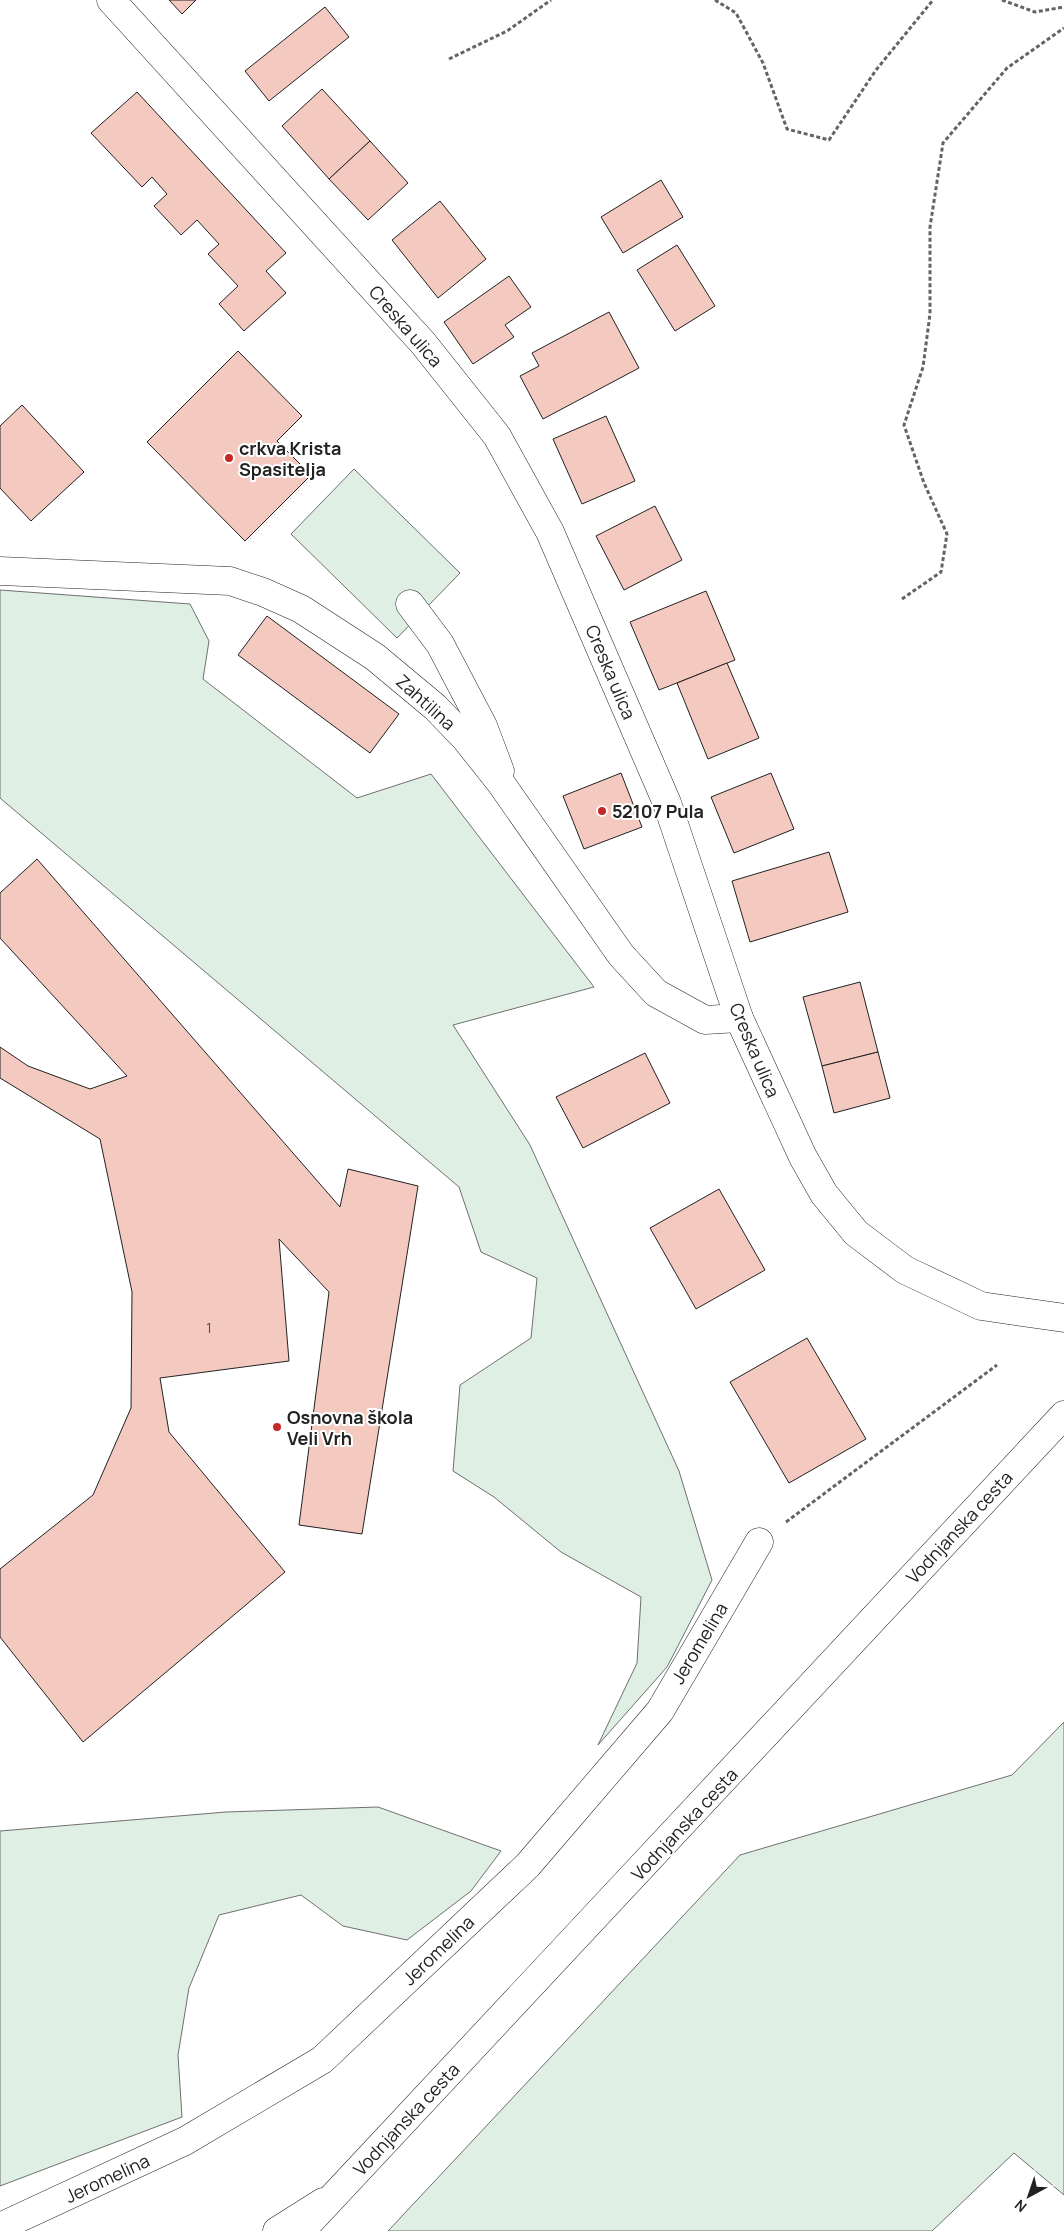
<svg xmlns="http://www.w3.org/2000/svg" width="1064" height="2231" viewBox="0 0 1064 2231" font-family="Manrope,sans-serif">
	<style>
		.green { fill: #e0efe3; stroke: #6f6f6f }
		.building { fill: #f3c9c0; stroke: #222 }
		.lines { fill: none; stroke-linecap: round; stroke-linejoin: round }
		.minor-casing { stroke: #222; stroke-width: 29 }
		.major-casing { stroke: #222; stroke-width: 29 }
		.path { stroke: #646464; stroke-width: 3; stroke-dasharray: 4 2.5; stroke-linecap: butt }
		.minor { stroke: #fff; stroke-width: 28 }
		.major { stroke: #fff; stroke-width: 28 }
		.poi-dot { fill: #c62828; stroke: #fff; stroke-width: 2 }
		.labels { text-anchor: middle; dominant-baseline: central; stroke-width: 4; stroke-linejoin: round; paint-order: stroke }
		.number-label { font-size: 15px; fill: #564c4a }
		.street-label { font-size: 18px; fill: #222; stroke: #fff }
		.poi-label { font-size: 18px; font-weight: bold; fill: #222; stroke: #fff; text-anchor: start }
	</style>
	<rect width="100%" height="100%" fill="#fff"/>
	<g class="green">
		<path d="M354,469l106,104 -63,65 -106,-104z"/>
		<path d="M0,590l190,14 19,37 -6,38 154,119 74,-24 163,213 -141,38 77,120 149,326 33,109 -45,87 -69,78 39,-82 4,-66 -80,-45 -67,-55 -41,-26 7,-86 71,-47 6,-60 -56,-26 -22,-65 -459,-389z"/>
		<path d="M1064,1722v473l-50,-42 -82,78h-544l352,-376 272,-80z"/>
		<path d="M378,1807l123,44 -30,40 -64,49 -64,-14 -42,-31 -82,20 -30,73 -11,67 4,62 -182,69v-355l226,-19z"/>
	</g>
	<g class="building">
		<path d="M169,0h27l-14,14z"/>
		<path d="M325,7l24,30 -80,64 -24,-30z"/>
		<path d="M322,89l48,52 -41,38 -47,-53z"/>
		<path d="M137,92l149,161 -20,18 20,22 -42,38 -25,-27 19,-18 -30,-32 11,-10 -22,-24 -16,15 -27,-29 13,-12 -15,-17 -10,10 -51,-54z"/>
		<path d="M370,141l38,42 -40,37 -39,-41z"/>
		<path d="M661,180l22,37 -60,36 -22,-36z"/>
		<path d="M440,201l46,58 -48,39 -46,-58z"/>
		<path d="M677,245l38,61 -40,25 -38,-61z"/>
		<path d="M509,276l22,31 -26,18 9,12 -41,27 -29,-42z"/>
		<path d="M609,312l30,56 -96,51 -23,-43 19,-10 -7,-13z"/>
		<path d="M238,351l64,65 -25,25 34,34 -66,66 -98,-99z"/>
		<path d="M22,405l62,67 -53,49 -31,-33v-62z"/>
		<path d="M606,416l29,65 -53,23 -29,-65z"/>
		<path d="M655,506l27,54 -58,30 -28,-54z"/>
		<path d="M706,591l29,69 -76,30 -29,-68z"/>
		<path d="M267,616l132,98 -29,39 -132,-98z"/>
		<path d="M727,663l32,75 -51,21 -31,-76z"/>
		<path d="M621,773l21,54 -58,22 -21,-53z"/>
		<path d="M771,773l23,56 -60,24 -23,-56z"/>
		<path d="M829,852l19,60 -98,30 -18,-61z"/>
		<path d="M37,859l303,348 8,-38 70,17 -56,348 -63,-9 30,-233 -50,-53 10,122 -129,17 9,54 116,140 -202,170 -83,-105v-68l93,-74 38,-87 1,-116 -32,-153 -100,-61v-31l28,19 62,23 37,-13 -127,-138v-45z"/>
		<path d="M860,982l18,70 -56,14 -19,-69z"/>
		<path d="M878,1052l12,46 -56,15 -12,-47z"/>
		<path d="M645,1053l25,50 -87,45 -27,-51z"/>
		<path d="M719,1189l46,81 -69,39 -46,-81z"/>
		<path d="M807,1338l59,101 -77,44 -59,-101z"/>
	</g>
	<g class="lines">
		<g class="minor-casing">
			<g id="minor">
				<path d="M0,571l230,10 33,11 38,17 74,48 60,50 30,31 35,44 121,173 35,38 49,27 34,-2"/>
				<path d="M410,604l30,40 43,82 17,45"/>
				<path d="M0,2227l185,-86 137,-81 206,-195 132,-154 99,-169"/>
				<path d="M277,2231l46,-29"/>
			</g>
		</g>
		<g class="major-casing">
			<g id="major">
				<path d="M111,0l312,343 74,93 53,96 117,271 72,215 64,139 21,37 32,39 49,37 76,36 83,12"/>
				<path d="M301,2231l763,-816"/>
			</g>
		</g>
		<g class="path">
			<path d="M715,0l21,13 27,50 24,66 42,11 47,-70 57,-70"/>
			<path d="M1002,0l33,12 29,-5"/>
			<path d="M449,59l58,-28 44,-31"/>
			<path d="M902,599l39,-27 6,-38 -23,-51 -20,-58 19,-58 7,-53v-87l13,-84 64,-75 57,-40"/>
			<path d="M786,1522l211,-157"/>
		</g>
		<use href="#minor" class="minor"/>
		<use href="#major" class="major"/>
	</g>
	<g class="poi-dot">
		<circle cx="229" cy="458" r="5"/>
		<circle cx="602" cy="811" r="5"/>
		<circle cx="277" cy="1427" r="5"/>
	</g>
	<g class="labels">
		<g class="number-label">
			<text x="209" y="1327">1</text>
		</g>
		<g class="street-label">
			<text transform="translate(406 326) rotate(49)">Creska ulica</text>
			<text transform="translate(611 672) rotate(67)">Creska ulica</text>
			<text transform="translate(426 702) rotate(42)">Zahtilina</text>
			<text transform="translate(755 1050) rotate(67)">Creska ulica</text>
			<text transform="translate(959 1527) rotate(-47)">Vodnjanska cesta</text>
			<text transform="translate(699 1643) rotate(-59)">Jeromelina</text>
			<text transform="translate(684 1824) rotate(-47)">Vodnjanska cesta</text>
			<text transform="translate(438 1950) rotate(-44)">Jeromelina</text>
			<text transform="translate(406 2119) rotate(-47)">Vodnjanska cesta</text>
			<text transform="translate(107 2178) rotate(-25)">Jeromelina</text>
		</g>
		<g class="poi-label">
			<text x="239" y="448">crkva Krista<tspan x="239" dy="21">Spasitelja</tspan></text>
			<text x="612" y="811">52107 Pula</text>
			<text x="287" y="1417">Osnovna škola<tspan x="287" dy="21">Veli Vrh</tspan></text>
		</g>
	</g>
	<g transform="translate(1029 2196) rotate(220)" stroke="#ffffff" stroke-width="4" paint-order="stroke">
	<path d="M0-4L9 19L0 12L-9 19Z" fill="#222222"/>
	<text y="-8" font-size="14" font-weight="bold" text-anchor="middle" fill="#222222">N</text>
	</g>
</svg>
